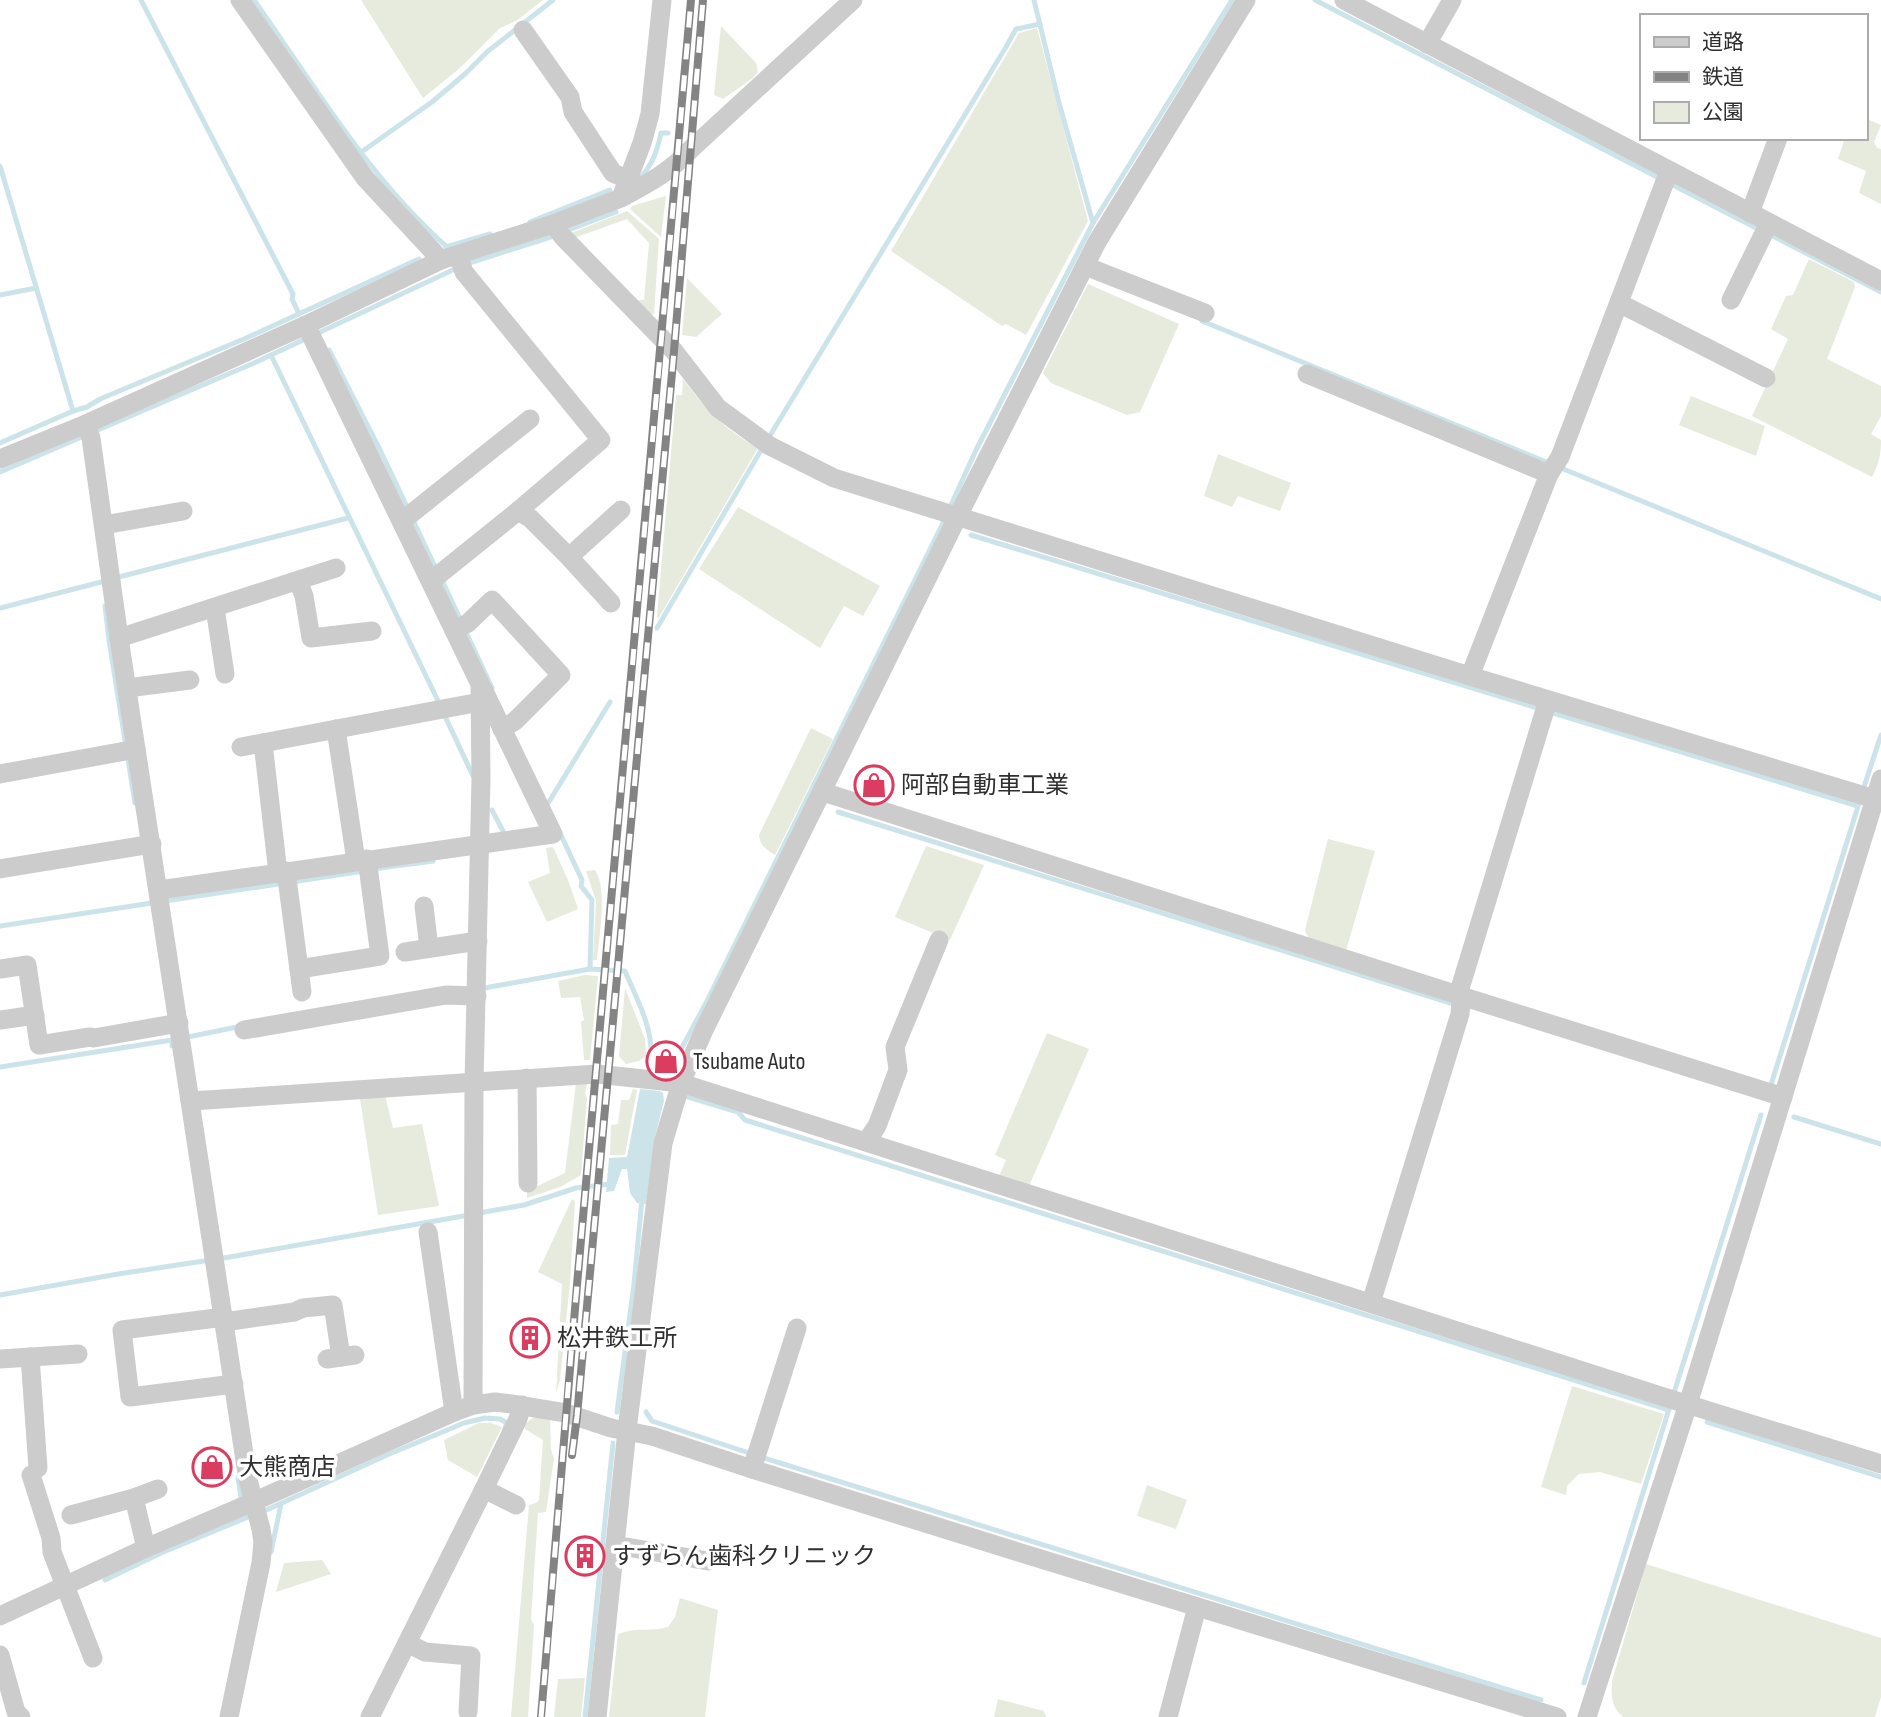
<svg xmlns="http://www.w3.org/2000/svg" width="1881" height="1717" viewBox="0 0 1881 1717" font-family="'Sofia Sans Condensed','Noto Sans JP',sans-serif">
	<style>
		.green { fill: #e7ebde }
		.water { fill: #cce3ea }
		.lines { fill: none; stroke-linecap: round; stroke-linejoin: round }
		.stream { stroke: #cce3ea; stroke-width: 5 }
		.minor { stroke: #ccc; stroke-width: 19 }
		.rail-casing { stroke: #848484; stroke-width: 8 }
		.rail { stroke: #fff; stroke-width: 5; stroke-dasharray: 16; stroke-linecap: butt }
		.labels { text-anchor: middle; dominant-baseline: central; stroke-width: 7; stroke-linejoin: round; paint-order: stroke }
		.poi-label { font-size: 24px; fill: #2f2f2f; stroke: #fff; text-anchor: start }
	</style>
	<rect width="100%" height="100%" fill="#fff"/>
	<g class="green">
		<path d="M361,0h182l-27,21 -16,7 -40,40 -37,30z"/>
		<path d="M721,26l35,37 2,9 -5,6 -30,21 -9,-4z"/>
		<path d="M1037,28l51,193 -62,114 -20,-11 -4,2 -111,-75 128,-218z"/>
		<path d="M1865,118l16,7 -7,17 3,6 4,1v55l-22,-11 7,-22 -28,-12 7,-21h20z"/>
		<path d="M666,196l-5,41 -31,-28 2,-3z"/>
		<path d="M627,211l32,28 -5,75 -5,1 -12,-15h7l5,-57 -22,-24 -53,19 -3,-5z"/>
		<path d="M1809,259l45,23 1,5 -28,72 54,27v30l-10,18 10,6c0,15 -2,24 -9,37l-120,-61 36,-77 -17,-10 15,-33 7,-1z"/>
		<path d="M687,278l35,36 -26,23 -14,-2z"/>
		<path d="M1088,284l91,40 -39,88 -13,3 -76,-32 -8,-10z"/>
		<path d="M683,379c22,30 42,51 75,69l-100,171 -1,-3 19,-221h6z"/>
		<path d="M1691,396l74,30 -9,30 -77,-31z"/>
		<path d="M1218,454l73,29 -11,28 -42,-15 -6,11 -28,-11z"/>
		<path d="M738,507l142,79 -17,30 -19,-10 -24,42 -121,-79z"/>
		<path d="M811,728l22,11 -58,116c-9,-6 -15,-9 -16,-20z"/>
		<path d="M1328,839l47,12 -30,103c-13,-5 -37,-9 -40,-24z"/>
		<path d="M926,846l58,19 -34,75 -55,-23z"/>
		<path d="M553,847l15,33 10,29 -31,13 -19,-40 22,-9 -4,-25z"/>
		<path d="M595,870c13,18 4,68 2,90h-4l3,-59 -10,-30z"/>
		<path d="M585,975l13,1 -8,84h-6l-3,-38 3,-2 -4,-23 -19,1 -3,-17z"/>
		<path d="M625,988l20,51 1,17 -7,5 -13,3 -7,-8z"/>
		<path d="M1047,1033l42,16 -60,137 -30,-10 7,-16 -11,-5z"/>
		<path d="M576,1083h11l-2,11 2,4 -6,77 -21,12 -33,11v-7l38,-18z"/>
		<path d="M633,1089l4,1 -12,65h-15l1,-30 7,-1 3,-24h8z"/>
		<path d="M385,1095l8,33 29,-4 17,82 -61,9 -18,-116z"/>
		<path d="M572,1199l3,2 -5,82 -10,97 -4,14 6,-110 -24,-12z"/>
		<path d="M1572,1386l92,28 -23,70 -41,-12 -21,2 -12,12 -1,9 -25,-8z"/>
		<path d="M537,1417l13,1 1,32 3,8 -8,54 -8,1 -7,106 3,6 -6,92h-17l18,-212 7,-2 3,-3 4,-60 -18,-11c1,-8 5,-10 12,-12z"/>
		<path d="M479,1423h12l11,4 -25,50 -29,-17 -4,-20z"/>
		<path d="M1147,1485l40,15 -11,29 -39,-13z"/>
		<path d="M322,1560l9,14 -55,18 8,-29z"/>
		<path d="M1646,1564l235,74v59l-6,20h-252c-12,-10 -12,-22 -11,-36z"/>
		<path d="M680,1598l38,12 -13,107h-96l9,-83c16,-7 33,-2 50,-7l7,-10z"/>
		<path d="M585,1678l-4,39h-27l4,-38z"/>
		<path d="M998,1699l46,12 2,6h-52z"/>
	</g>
	<path class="water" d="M640,1089l20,2 3,2 1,8 -10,40 -8,63 -9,-1 -7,-10 -3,-24h-5l-8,22 -8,1 3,-34 18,-1z"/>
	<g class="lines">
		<g class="stream">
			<path d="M141,0l152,294 -1,5 7,15"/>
			<path d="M254,0c60,85 114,177 193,247"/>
			<path d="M1034,0l25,103 34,120"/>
			<path d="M1315,0l346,179"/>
			<path d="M360,153l72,-51 33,-28 22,-22 66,-52"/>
			<path d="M0,166l73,245"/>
			<path d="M640,178c13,-14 17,-27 21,-45h7"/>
			<path d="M1669,183l91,47"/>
			<path d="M530,222l80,-32"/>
			<path d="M566,231l50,-19 -2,-3"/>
			<path d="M1769,234l112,58"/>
			<path d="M446,247l44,-13"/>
			<path d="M466,264l91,-29"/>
			<path d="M0,295l36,-7"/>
			<path d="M1202,321l679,278"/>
			<path d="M329,350l53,104 27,57"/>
			<path d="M271,355l169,350"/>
			<path d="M0,443l73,-32 14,-4 13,-8 144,-60 175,-80"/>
			<path d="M0,472l254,-109 203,-95"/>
			<path d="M413,520l24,51"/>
			<path d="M971,535l570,174"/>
			<path d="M115,578l233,-60"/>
			<path d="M442,580l19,41"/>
			<path d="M105,606l4,34 26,163"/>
			<path d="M0,608l105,-27"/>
			<path d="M657,628l103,-176 246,-405 10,-18 24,-5"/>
			<path d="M465,630l27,58"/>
			<path d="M1550,712l308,94"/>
			<path d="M444,714l29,62"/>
			<path d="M1863,790l18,-55"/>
			<path d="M547,805l63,-103"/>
			<path d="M492,810l13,25"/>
			<path d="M838,812l619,193"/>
			<path d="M560,833l22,47 -1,6 11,14 -2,69 35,2c11,27 28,56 26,86"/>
			<path d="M373,869l60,-8"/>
			<path d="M0,926l364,-55"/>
			<path d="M479,989l111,-20"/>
			<path d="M183,1038l59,-12"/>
			<path d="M0,1067l172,-27v6"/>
			<path d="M675,1071l4,-18 27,-50 236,-478 34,-75 117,-227 139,-223"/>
			<path d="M1770,1088l90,-288"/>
			<path d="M688,1097l50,15 7,8 924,290"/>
			<path d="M1794,1117l87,27"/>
			<path d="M479,1213l45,-8 52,-17 34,-4v-3"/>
			<path d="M0,1295l118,-21 106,-16 245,-43"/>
			<path d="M1673,1396l88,-281"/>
			<path d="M617,1412l17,-128 8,-85"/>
			<path d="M646,1412l6,9 100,33"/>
			<path d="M1707,1422l174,55"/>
			<path d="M761,1457l780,243"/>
			<path d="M238,1477l3,21"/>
			<path d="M262,1512l125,-57 77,-32 21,-5 15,1 7,4 -2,5"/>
			<path d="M271,1552l10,-48"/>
			<path d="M105,1580l56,-27 92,-38"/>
			<path d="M1584,1683l85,-274"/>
			<path d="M585,1717l28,-274"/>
		</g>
		<g class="minor">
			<path d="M240,0l125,178 76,82"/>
			<path d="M1344,0l537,281"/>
			<path d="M523,30l47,67 3,15 40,61 16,7"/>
			<path d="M1427,44l25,-44"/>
			<path d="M621,198c26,-14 49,-26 69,-48l163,-150"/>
			<path d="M1750,213l28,-75"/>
			<path d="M553,224l10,13 111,114 44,57 52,38 64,32 636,198 411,125"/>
			<path d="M1085,266l120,47"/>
			<path d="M1731,300l38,-77"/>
			<path d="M1619,303l147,75"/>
			<path d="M306,325l174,359 1,95 -7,304 -1,322"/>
			<path d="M1307,374l242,100"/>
			<path d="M86,424l5,14 28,200 129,842 13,49 2,13 -2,21 -32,154"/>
			<path d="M0,459l86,-35 220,-99 135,-65 112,-36 68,-26 21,-55 8,-29 12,-114"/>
			<path d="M518,511l12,7 39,39 42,46"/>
			<path d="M402,521l128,-102"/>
			<path d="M104,525l79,-14"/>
			<path d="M569,557l52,-47"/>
			<path d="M298,581l6,15 7,42 61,-7"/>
			<path d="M431,581l87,-70 83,-71 -137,-168 -6,-17"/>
			<path d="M215,608l10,66"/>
			<path d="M454,630l14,-7 24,-23 69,75 -46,46 -13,8"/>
			<path d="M119,638l217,-70"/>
			<path d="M1470,676l79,-202 11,-17 109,-286"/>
			<path d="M127,688l63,-8"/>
			<path d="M336,729l20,132"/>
			<path d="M263,743l15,130"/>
			<path d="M241,747l239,-45"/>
			<path d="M0,774l136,-25"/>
			<path d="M823,792l635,203 90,-295"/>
			<path d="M0,869l152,-25"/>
			<path d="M286,871l16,121"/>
			<path d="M159,890l394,-56 -70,-145"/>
			<path d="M424,906l5,42"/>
			<path d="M405,952l73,-11"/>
			<path d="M0,969l27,-4 12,80 51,-8 4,1 85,-15"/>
			<path d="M299,969l81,-13 -13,-97"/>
			<path d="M1458,995l325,102"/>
			<path d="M0,1020l35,-5"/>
			<path d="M244,1030l202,-35 31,1"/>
			<path d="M527,1078l1,105"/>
			<path d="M191,1101l406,-27 84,9 986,315 214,66"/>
			<path d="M866,1142l11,-16 21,-56 -3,-23 44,-107"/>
			<path d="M428,1232l26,180"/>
			<path d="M1371,1303l89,-289 1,-14 -3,-5"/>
			<path d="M224,1317l-102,13 8,67 104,-13"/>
			<path d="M224,1322l70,-10 9,-4 30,-3 8,52"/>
			<path d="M30,1357l8,111"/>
			<path d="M0,1359l78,-5"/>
			<path d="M327,1359l28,-4"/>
			<path d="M752,1469l45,-141"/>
			<path d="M31,1475l20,63 1,14 41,106"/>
			<path d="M484,1489l32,16"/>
			<path d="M134,1498l12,50"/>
			<path d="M71,1515l63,-17 24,-9"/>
			<path d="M615,1545l93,16"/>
			<path d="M0,1616l146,-68 107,-46 201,-90 19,-7 22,-3 16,2 55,9 45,15 41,8 100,33 266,83 539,165"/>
			<path d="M407,1643l18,9 46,4 -3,56"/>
			<path d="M0,1655l16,57 5,5"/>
			<path d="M370,1717l114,-228 34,-70 4,-14"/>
			<path d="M597,1717l30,-287 36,-287 18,-60 23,-53 253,-512 140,-276 149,-242"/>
			<path d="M1168,1717l29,-110"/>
			<path d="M1587,1717l101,-313 193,-625"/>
		</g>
		<g class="rail-casing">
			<g id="rail">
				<path d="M572,1455l5,-39 97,-1065 29,-351"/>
				<path d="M541,1717c13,-144 23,-288 36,-432 38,-428 77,-856 114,-1285"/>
			</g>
		</g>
		<use href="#rail" class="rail"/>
	</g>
	<defs>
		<g id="shop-ring" transform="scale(2.0125)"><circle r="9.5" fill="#fff" stroke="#da3d5f" stroke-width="1.5"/><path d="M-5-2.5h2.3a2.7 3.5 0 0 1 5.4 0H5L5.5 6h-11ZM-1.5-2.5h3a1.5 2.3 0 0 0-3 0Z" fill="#da3d5f"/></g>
		<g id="building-ring" transform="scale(2.0125)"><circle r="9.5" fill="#fff" stroke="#da3d5f" stroke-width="1.5"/><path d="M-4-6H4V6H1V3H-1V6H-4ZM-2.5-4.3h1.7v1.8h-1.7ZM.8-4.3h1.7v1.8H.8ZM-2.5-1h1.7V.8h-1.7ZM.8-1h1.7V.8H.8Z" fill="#da3d5f"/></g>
	</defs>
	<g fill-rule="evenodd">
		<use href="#shop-ring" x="874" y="785"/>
		<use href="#shop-ring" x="666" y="1061"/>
		<use href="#building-ring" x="530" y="1338"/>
		<use href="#shop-ring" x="212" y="1467"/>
		<use href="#building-ring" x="585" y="1556"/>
	</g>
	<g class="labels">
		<g class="poi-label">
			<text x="901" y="785">阿部自動車工業</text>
			<text x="693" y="1061">Tsubame Auto</text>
			<text x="557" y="1338">松井鉄工所</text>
			<text x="239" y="1467">大熊商店</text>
			<text x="612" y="1556">すずらん歯科クリニック</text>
		</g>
	</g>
	<rect x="1640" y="14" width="228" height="126" fill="#ffffff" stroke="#acacac" stroke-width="2"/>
	<rect x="1654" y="37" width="35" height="10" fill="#cccccc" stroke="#acacac" stroke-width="2"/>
	<text x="1702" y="49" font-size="21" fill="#2f2f2f">道路</text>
	<rect x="1654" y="72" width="35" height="10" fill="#848484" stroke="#acacac" stroke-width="2"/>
	<text x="1702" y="84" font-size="21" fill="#2f2f2f">鉄道</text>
	<rect x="1654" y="102" width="35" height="21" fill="#e7ebde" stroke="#acacac" stroke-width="2"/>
	<text x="1702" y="119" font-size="21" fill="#2f2f2f">公園</text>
</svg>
